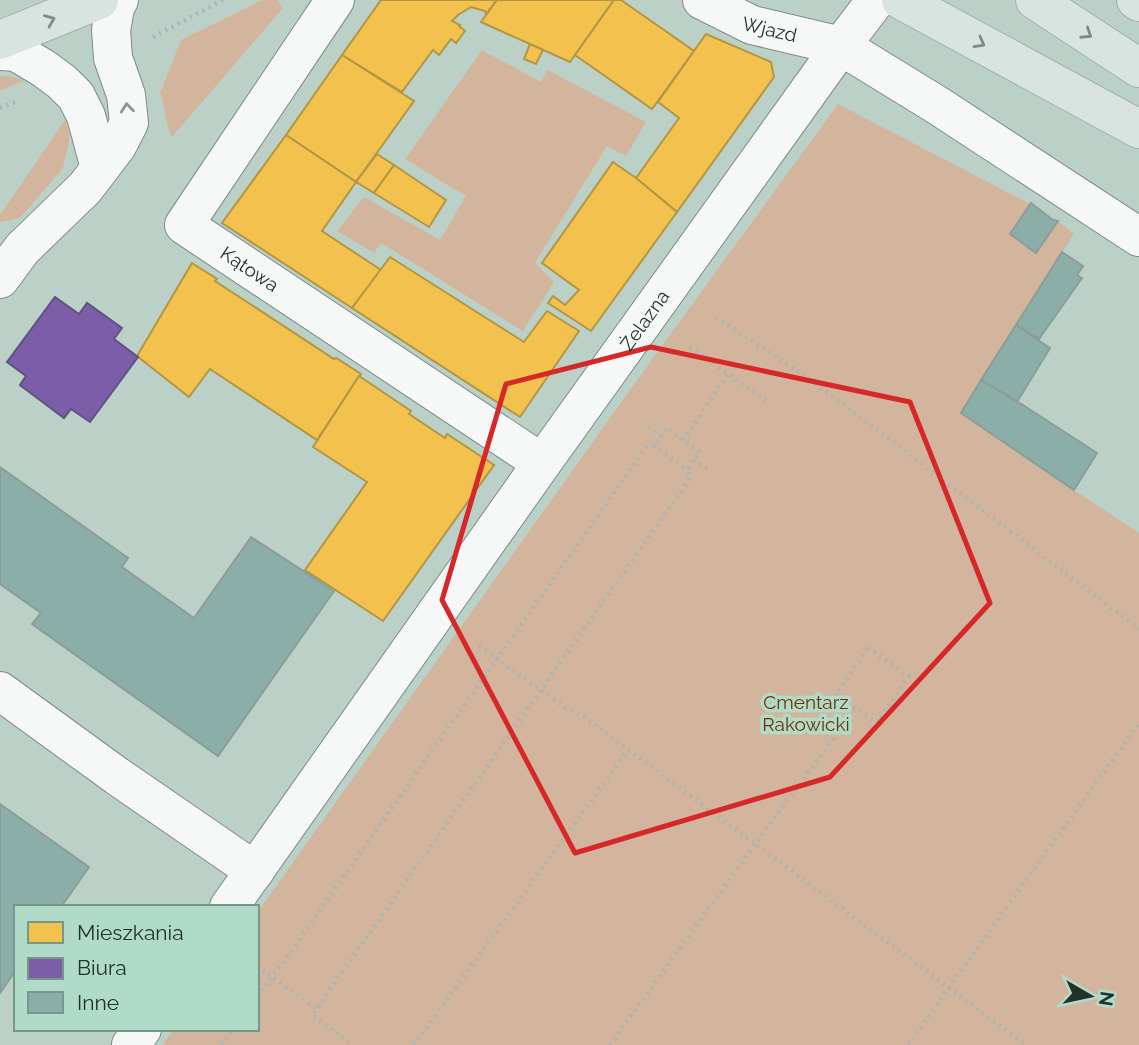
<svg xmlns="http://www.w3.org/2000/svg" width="1139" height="1045" viewBox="0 0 1139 1045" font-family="Raleway,sans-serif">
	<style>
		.green { fill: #d3b59d }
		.homes { fill: #f2c14e; stroke: #b39644; stroke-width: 2 }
		.offices { fill: #7b5ea7; stroke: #605182; stroke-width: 2 }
		.building { fill: #8caea8; stroke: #8b9d99; stroke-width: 2 }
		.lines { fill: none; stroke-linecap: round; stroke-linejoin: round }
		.minor-casing { stroke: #7b8c85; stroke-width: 40 }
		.primary-casing { stroke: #a3afaa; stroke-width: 40 }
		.path { stroke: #acb4b1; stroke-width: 4.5; stroke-dasharray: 2 5; stroke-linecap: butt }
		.minor { stroke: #f5f8f7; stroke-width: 38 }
		.primary { stroke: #d9e4e0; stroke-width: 38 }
		.oneway { stroke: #7d8b86 }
		.oneway2 { stroke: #8b9591 }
		.marked { fill: none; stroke: #d62828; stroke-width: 5; stroke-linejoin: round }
		.labels { text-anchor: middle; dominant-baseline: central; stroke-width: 7; stroke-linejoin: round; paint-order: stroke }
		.street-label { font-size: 19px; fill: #21322b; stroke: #b1dbc9 }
		.park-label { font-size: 19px; fill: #763001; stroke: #b1dbc9 }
	</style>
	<rect width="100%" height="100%" fill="#bbd1c8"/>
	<g class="green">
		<path d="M262,0h15l6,8 -111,129c-7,-13 -6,-28 -12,-44l21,-53z"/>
		<path d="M482,50l59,32 7,-12 98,52 -20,34 -19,-10 -72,117 19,19 -31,49 -142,-88 -7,10 -37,-22 27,-34 76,43 26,-44 -61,-37z"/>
		<path d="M0,76l14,1 10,3 -24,11z"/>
		<path d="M838,104l192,100 -20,30 26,18 22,-31 16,13 -113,179 113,77 65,43v512h-976l11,-16h83v-116l372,-522z"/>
		<path d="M65,120l4,11v10l-6,27 -43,50 -20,4v-7z"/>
	</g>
	<g class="homes">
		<path d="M381,0h116l-11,14 -1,-3 -14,-4 -13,8 -6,6 8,4 -1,1 6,5 -9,12 -5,-4 -12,16 -6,-5 -31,42 -60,-37z"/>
		<path d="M497,0h117l-44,62 -89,-40z"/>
		<path d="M614,0h7l73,51 -42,58 -77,-54z"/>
		<path d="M706,34l65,28 3,15 -97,135 -41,-34 43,-60 -21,-16z"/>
		<path d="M530,44l13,6 -7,14 -12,-5z"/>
		<path d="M342,55l72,46 -58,81 -70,-47z"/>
		<path d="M286,135l70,47 -34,49 59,39 -29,38 -130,-85z"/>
		<path d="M377,154l17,11 -20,28 -18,-11z"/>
		<path d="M613,162l23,16 41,34 -86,119 -43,-28 5,-7 12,9 14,-15 -37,-27z"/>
		<path d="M394,165l52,35 -17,27 -55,-34z"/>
		<path d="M390,257l134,85 23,-31 32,20 -59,86 -168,-109z"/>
		<path d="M192,263l25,16 -2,2 119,78 2,-1 25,16 -44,66 -107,-71 -21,28 -52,-41z"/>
		<path d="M359,376l52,35 -2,3 36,24 2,-4 47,31 -111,156 -78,-51 62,-88 -54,-35z"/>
	</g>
	<path class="offices" d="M55,297l24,17 8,-11 35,25 -8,11 24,18 -48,65 -19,-13 -7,9 -44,-33 6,-9 -19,-14z"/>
	<g class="building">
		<path d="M1031,203l22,17 5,1 -22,32 -26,-19z"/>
		<path d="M1062,252l21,14 -6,9 5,3 -43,61 -23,-14z"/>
		<path d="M1016,325l34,23 -33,54 -36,-22z"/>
		<path d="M981,380l42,25 74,48 -23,37 -113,-77z"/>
		<path d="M0,467l128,91 -6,9 72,51 57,-81 83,54 -116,165 -186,-132 9,-11 -41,-29z"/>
		<path d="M0,804l89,63 -28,40h-45v63l-16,23z"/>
	</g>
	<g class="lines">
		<g class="minor-casing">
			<g id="minor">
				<path id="s1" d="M335,0l-151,225 358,238"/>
				<path id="s2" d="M702,0l50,25 89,21 96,59 202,132"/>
				<path d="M0,51l16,1 27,16 19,14 14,14 10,20 14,52"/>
				<path d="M0,279l22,-30 63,-61 32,-42 12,-23 -3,-28 -13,-37 -2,-28 4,-22 4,-8"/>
				<path d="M0,691l117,85 138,95"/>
				<path id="s3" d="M229,907l313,-444 299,-417 35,-46"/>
				<path d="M131,1045l11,-16"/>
			</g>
		</g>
		<g class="primary-casing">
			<g id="primary">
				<path d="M901,0l238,129"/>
				<path d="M1035,0l104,68"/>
				<path d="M1136,0l3,2"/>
				<path d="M0,40l99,-40"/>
			</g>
		</g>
		<g class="path">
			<path d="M153,37l70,-37"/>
			<path d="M0,108l15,-6"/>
			<path d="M716,317l90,60 74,55 259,197"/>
			<path d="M690,347l77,54"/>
			<path d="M648,427l13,9"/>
			<path d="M683,440l45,-66"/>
			<path d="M654,446l33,23"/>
			<path d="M694,460l14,10"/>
			<path d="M479,646l90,64 15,7 442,328"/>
			<path d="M868,648l41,28 -32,47 -41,-28z"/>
			<path d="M257,966l60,43"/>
			<path d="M257,996l25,-32 360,-511 5,-7h7l12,-18 34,24 -13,17 4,8 -379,538 40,30"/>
			<path d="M222,1045l12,-16"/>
			<path d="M414,1045l214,-295"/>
			<path d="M610,1045l145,-201 101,-136"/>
			<path d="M908,1045l231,-322"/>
		</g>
		<use href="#minor" class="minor"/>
		<use href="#primary" class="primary"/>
	</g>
	<defs><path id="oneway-chevron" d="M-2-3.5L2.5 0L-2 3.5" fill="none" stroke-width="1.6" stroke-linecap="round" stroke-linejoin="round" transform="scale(1.75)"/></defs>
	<g class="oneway">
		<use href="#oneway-chevron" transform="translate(50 20) rotate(-22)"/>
		<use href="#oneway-chevron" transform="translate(1087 34) rotate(33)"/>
		<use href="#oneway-chevron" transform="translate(980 43) rotate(29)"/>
	</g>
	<use class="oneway2" href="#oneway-chevron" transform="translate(127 108) rotate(-96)"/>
	<path class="marked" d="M651,347l259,55 80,201 -160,174 -255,76 -133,-253 64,-216z"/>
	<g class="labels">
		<g class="street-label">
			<text stroke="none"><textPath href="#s2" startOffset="74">Wjazd</textPath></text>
			<text stroke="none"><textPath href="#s1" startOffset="350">Kątowa</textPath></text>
			<text stroke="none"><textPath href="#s3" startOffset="719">Żelazna</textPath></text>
		</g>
		<g class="park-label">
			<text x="806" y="702">Cmentarz<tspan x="806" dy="22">Rakowicki</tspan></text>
		</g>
	</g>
	<rect x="14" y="905" width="245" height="126" fill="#b1dbc9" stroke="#77978a" stroke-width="2"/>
	<rect x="28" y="922" width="35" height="21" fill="#f2c14e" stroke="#77978a" stroke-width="2"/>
	<text x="77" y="940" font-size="21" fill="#21322b">Mieszkania</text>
	<rect x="28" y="958" width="35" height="21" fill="#7b5ea7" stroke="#77978a" stroke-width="2"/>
	<text x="77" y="975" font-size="21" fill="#21322b">Biura</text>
	<rect x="28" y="992" width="35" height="21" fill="#8caea8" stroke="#77978a" stroke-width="2"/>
	<text x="77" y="1010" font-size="21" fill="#21322b">Inne</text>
	<g transform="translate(1090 996) rotate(99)" stroke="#b1dbc9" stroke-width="5" paint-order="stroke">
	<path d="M0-5L12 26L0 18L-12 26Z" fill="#21322b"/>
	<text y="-10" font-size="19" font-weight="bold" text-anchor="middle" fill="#21322b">N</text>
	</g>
</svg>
